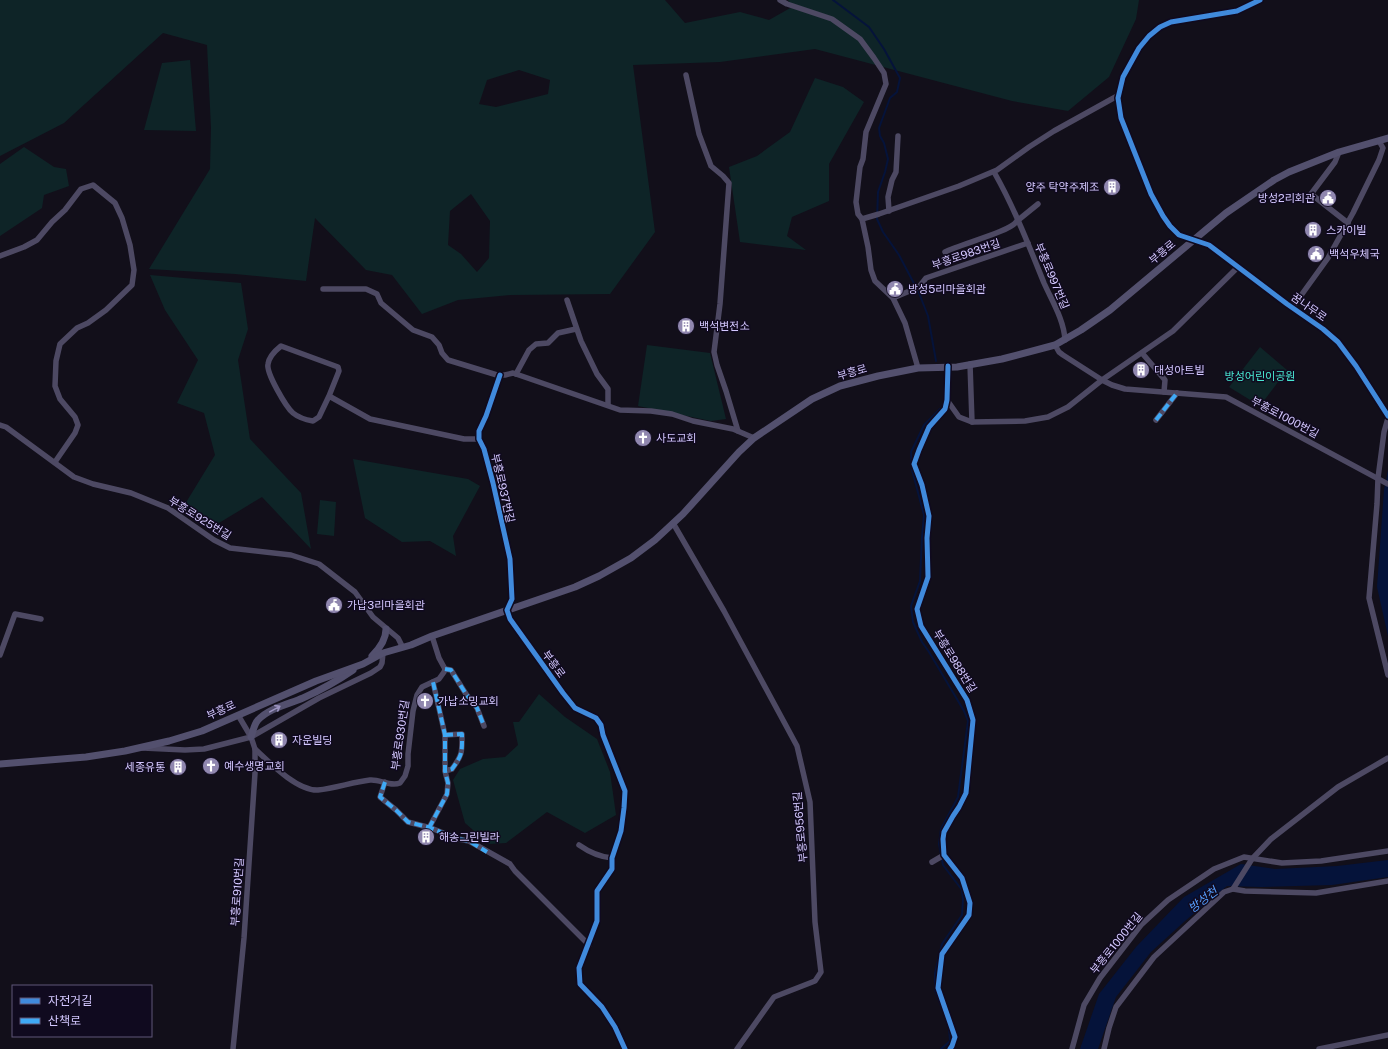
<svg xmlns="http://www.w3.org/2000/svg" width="1388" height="1049" viewBox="0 0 1388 1049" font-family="'Public Sans','Noto Sans KR',sans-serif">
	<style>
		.green { fill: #0e2427; fill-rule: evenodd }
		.water { fill: #05133a }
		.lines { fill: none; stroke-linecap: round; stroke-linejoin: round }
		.stream { stroke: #05133a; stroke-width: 2 }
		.minor { stroke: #4d4963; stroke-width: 5.5 }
		.secondary { stroke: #53506e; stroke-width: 7 }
		.quiet { stroke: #3fa9f5; stroke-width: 4; stroke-dasharray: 8 4; stroke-linecap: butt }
		.cycleway-casing { stroke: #100a1f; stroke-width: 8 }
		.cycleway { stroke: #408adc; stroke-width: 5 }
		.oneway { stroke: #9a92be }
		.labels { text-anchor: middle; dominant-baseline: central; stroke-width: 3; stroke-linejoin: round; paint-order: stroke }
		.poi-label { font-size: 11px; fill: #d4c8ff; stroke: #100a1f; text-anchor: start }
		.street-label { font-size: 11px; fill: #d4c8ff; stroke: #100a1f }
		.park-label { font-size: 11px; fill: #49e9d2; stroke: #100a1f }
		.water-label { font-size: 12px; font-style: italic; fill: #569fff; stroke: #100a1f }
	</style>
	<rect width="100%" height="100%" fill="#120f1a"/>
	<g class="green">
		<path d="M0,0h665l20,23 55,-11 29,8 23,-13 -4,-7h351l-3,19 -27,58 -41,34 -56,-10 -197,-52 -95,13 -87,3 22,167 -45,62 -99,1 -53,5 -36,14 -30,-39 -26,-5 -51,-52 -9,63 -71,-7 -86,-5 61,-100 1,-41 -4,-83 -44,-12 -99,90 -64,33zM519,70l31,10 -2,14 -52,13 -17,-3 8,-24zM471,194l19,27 -1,37 -12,14 -16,-18 -13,-9 2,-34z"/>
		<path d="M190,60l6,71 -52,-1 18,-67z"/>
		<path d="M815,78l28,9 21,15 -35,62v37l-37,16 -5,19 19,14 -66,-8 -11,-75 28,-11 33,-24z"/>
		<path d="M24,147l30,20 12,2 3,17 -25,9 -2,13 -42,28v-72z"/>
		<path d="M150,275l91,8 7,46 -10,31 12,79 51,54 10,56 -49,-52 -53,32 -27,-20 33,-54 -11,-42 -27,-10 21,-43 -33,-50z"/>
		<path d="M647,345l63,8 16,66 -15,2 -73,-15z"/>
		<path d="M1260,347l27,23 -27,36 -31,-19z"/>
		<path d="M353,459l115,20 12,7 -27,50 3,20 -26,-15 -28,1 -37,-24z"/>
		<path d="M320,500l16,2 -2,34 -17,-2z"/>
		<path d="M539,694l26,23 32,22 13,33 6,43 -31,18 -38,-21 -41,31 -17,1 -24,-21 -12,-43 7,-11 23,-10 22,-2 13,-12 -5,-23h6z"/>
	</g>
	<g class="water">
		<path d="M1388,470v166l-11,-49 7,-97z"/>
		<path d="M1388,860v17l-56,8 -71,2 -34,-1 -42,35 -34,31 -35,45 -18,52h-18l19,-55 37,-47 48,-50 57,-33 34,5 62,-3z"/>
	</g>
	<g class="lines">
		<g class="stream">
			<path d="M833,0l36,27 15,22 16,29 -3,14 -7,6 -11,30 1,8 4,7 4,16 -3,13 -7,20 -1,27 6,13 16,23 20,38 9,23 8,45"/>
			<path d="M940,409l-16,16 -13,27 1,18 12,45 -2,22 -2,44 -9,25 2,16 9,20 7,10 35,59 4,10 -10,76 -17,32 -2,15 4,21 19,25 1,10 -1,15 -20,29 -7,29v17l8,21"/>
			<path d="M941,1049l9,-8 -1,-13"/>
		</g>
		<g class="minor">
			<path d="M780,0l7,4 45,15 28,20 14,19 10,15 2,11 -20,48 -3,27 -3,8 -4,35 2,12 4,5 6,28 3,23 4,11 18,17 12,25 13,45"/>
			<path d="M1260,0l-23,11 -66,11 -11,5 -11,9 -10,12 -16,29 -5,21 3,20 30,76 12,22 7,10 9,9 30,10 78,59 36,25 15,13 18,24 32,50"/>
			<path d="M686,75l13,59 12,32 12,10 6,7 -9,121 -6,48 3,13 9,26 12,40"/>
			<path d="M1339,152l-4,10 -24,32 37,29"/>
			<path d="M994,172c20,35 35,74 50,111 8,18 20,37 21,57"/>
			<path d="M889,211l-1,-14 4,-17 4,-8 2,-36"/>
			<path d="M862,219l17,-5 80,-28 38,-16 32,-23 25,-16 65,-36"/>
			<path d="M945,252c15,-8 65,-20 72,-31l21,-17"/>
			<path d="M0,256l24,-9 13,-7 15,-18 13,-12 16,-21 12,-4 22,18 7,15 8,27 4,25 -2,15 -26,25 -18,13 -11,5 -17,16 -4,17 -1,25 5,13 15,18 3,8 -3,8 -20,29"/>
			<path d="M323,289h43l11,5 4,9 32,27 19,7 7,8 3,8 6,7 49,15h8l8,-2 107,37 31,1 21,3 21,7 40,8 21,9"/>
			<path d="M893,298l26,-11 7,-9 102,-35"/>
			<path d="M567,300l14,41 16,33 11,15v16"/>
			<path d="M1292,308l36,-50 25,-45 26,-53 4,-12 -4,-7"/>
			<path d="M1055,345l4,7 4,3 39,25 10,5 13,4 101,8 162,87"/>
			<path d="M1142,353l23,27 -1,12"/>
			<path d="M970,364l2,58 53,-1 23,-4 20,-10 34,-27 71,-49 65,-64"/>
			<path d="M948,366l-1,34 -2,9 -16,18 -10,23 -5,14 8,21 7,31 -2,22 1,39 -11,32 4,17 46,74 6,20 -7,73 -7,14 -6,9 -9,16 -1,7 1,16 18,23 8,25 -1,12 -27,39 -4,34 17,49 -3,9 -2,3"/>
			<path d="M516,374l13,-24 7,-6 12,-1 10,-10 18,-4"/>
			<path d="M500,375l-14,41 -7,15v8l5,10 9,34 17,76 2,40 -5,11 3,9 53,74 12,15 21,10 5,7 2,10 22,56 -1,17 -3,23 -9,27v11l-15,22v30l-18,47 1,16 22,23 13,20 10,22"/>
			<path d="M329,396l-10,21 -6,4c-6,-1 -14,-3 -20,-8 -7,-6 -27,-40 -25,-49 1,-7 8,-14 13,-18l57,21 1,4 -10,25 41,23 94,20h15"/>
			<path d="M947,400l12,17 13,5"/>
			<path d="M1388,418l-4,14 -6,46 -1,26 -8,94 19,77"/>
			<path d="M1156,420l21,-27"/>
			<path d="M0,425l6,2 68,50 19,7 38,9 37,15 46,32 16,8 61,7 28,9 36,28 18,25 25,21 4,8"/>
			<path d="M673,523l51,88 73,135 13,56 5,120 6,50 -6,9 -41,16 -37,52"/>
			<path d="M0,655l15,-41 26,5"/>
			<path d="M445,669l6,1 15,24 11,14 7,18"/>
			<path d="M445,735l17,-1c0,18 1,20 -10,35l-7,2"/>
			<path d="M143,748l42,2 19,-1 47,-12 68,-39 52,-25 9,-6 2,-4 1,-10"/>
			<path d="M255,749c14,13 42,42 63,41 18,-2 35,-8 52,-10 10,-1 20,7 30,3l5,-7 3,-10v-12l5,-43 4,-16 5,-8 17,-8 5,-7 1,-3 -6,-11 -7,-22"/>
			<path d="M385,782l-5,15 16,13 12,12 23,6 27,11 11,2 41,23 5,7 74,74"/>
			<path d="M429,828l18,-34 1,-11 -3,-12v-36l-12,-53"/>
			<path d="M579,845c10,7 21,12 33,13"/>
			<path d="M932,862l12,-7"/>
			<path d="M1233,889l12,2 71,2 72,-12"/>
			<path d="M233,1049l11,-111 11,-165v-24l-4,-12 -13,-22"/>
			<path d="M1072,1049l12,-44 16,-27 41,-53 27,-25 46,-31 30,-12 38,6 39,-2 67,-10"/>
			<path d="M1104,1049l5,-21 7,-21 38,-50 70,-65 9,-3 19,-30 19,-20 67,-52 50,-29"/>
			<path d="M1319,1049l69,-14"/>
		</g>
		<g class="secondary">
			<path d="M372,656c8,-8 14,-16 14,-27"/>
			<path d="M251,737c2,-5 3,-13 7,-17 11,-12 31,-16 45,-22 18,-8 34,-17 50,-28"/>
			<path d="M0,764l86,-7 39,-6 44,-10 33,-10 114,-50 47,-17 20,-11 28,-8 21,-9 143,-49 24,-11 32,-18 24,-18 28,-26 56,-62 15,-14 58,-39 28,-13 38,-10 40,-8 39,-1 45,-8 53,-14 26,-15 29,-20 116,-97 48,-33 15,-8 50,-20 49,-14"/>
		</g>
		<g class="quiet">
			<path d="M1156,420l21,-27"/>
			<path d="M445,669l6,1 15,24 11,14 7,18"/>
			<path d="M445,735l17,-1c0,18 1,20 -10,35l-7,2"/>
			<path d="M385,782l-5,15 16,13 12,12 23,6 27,11 11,2 18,11"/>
			<path d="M429,828l18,-34 1,-11 -3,-12v-36l-12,-53"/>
		</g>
		<g class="cycleway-casing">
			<g id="cycleway">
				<path d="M1260,0l-23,11 -66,11 -11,5 -11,9 -10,12 -16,29 -5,21 3,20 30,76 12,22 7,10 9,9 30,10 78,59 36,25 15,13 18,24 32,50"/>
				<path d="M948,366l-1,34 -2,9 -16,18 -10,23 -5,14 8,21 7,31 -2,22 1,39 -11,32 4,17 46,74 6,20 -7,73 -7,14 -6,9 -9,16 -1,7 1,16 18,23 8,25 -1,12 -27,39 -4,34 17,49 -3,9 -2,3"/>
				<path d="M500,375l-14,41 -7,15v8l5,10 9,34 17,76 2,40 -5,11 3,9 53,74 12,15 21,10 5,7 2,10 22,56 -1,17 -3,23 -9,27v11l-15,22v30l-18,47 1,16 22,23 13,20 10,22"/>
			</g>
		</g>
		<use href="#cycleway" class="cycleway"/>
	</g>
	<defs><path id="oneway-shaft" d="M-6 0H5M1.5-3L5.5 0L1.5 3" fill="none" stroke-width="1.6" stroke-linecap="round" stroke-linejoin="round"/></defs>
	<use class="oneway" href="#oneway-shaft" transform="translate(275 709) rotate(-29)"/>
	<defs>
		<g id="building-disc" transform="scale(0.9)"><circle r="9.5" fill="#9087af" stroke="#100a1f"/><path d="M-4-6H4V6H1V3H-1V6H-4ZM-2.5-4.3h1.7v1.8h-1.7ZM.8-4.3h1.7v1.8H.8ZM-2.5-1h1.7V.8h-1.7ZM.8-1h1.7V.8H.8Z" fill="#fff"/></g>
		<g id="civic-disc" transform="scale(0.9)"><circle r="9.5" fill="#9087af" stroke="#100a1f"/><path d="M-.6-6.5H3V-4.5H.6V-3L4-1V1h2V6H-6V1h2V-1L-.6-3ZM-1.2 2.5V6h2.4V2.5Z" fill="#fff"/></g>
		<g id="church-disc" transform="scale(0.9)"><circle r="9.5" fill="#9087af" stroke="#100a1f"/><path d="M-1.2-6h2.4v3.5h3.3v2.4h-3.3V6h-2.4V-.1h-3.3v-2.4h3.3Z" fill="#fff"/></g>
	</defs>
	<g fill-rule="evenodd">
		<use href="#building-disc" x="1112" y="187"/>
		<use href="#civic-disc" x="1328" y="198"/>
		<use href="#building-disc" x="1313" y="230"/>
		<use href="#civic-disc" x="1316" y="254"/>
		<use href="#civic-disc" x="895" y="289"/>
		<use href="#building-disc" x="686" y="326"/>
		<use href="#building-disc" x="1141" y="370"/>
		<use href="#church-disc" x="643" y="438"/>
		<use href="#civic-disc" x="334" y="605"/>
		<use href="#church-disc" x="425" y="701"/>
		<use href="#building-disc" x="279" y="740"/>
		<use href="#church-disc" x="211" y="766"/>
		<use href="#building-disc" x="178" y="767"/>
		<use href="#building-disc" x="426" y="837"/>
	</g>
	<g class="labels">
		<g class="poi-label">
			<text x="1099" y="187" text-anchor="end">양주 탁약주제조</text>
			<text x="1315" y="198" text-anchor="end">방성2리회관</text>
			<text x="1326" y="230">스카이빌</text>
			<text x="1329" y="254">백석우체국</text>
			<text x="908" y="289">방성5리마을회관</text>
			<text x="699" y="326">백석변전소</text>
			<text x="1154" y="370">대성아트빌</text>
			<text x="656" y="438">사도교회</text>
			<text x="347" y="605">가납3리마을회관</text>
			<text x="438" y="701">가납소밍교회</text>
			<text x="292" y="740">자운빌딩</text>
			<text x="224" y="766">예수생명교회</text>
			<text x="165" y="767" text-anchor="end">세종유통</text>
			<text x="439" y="837">해송그린빌라</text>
		</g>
		<g class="street-label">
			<text transform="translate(1162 252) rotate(-40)">부흥로</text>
			<text transform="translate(966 254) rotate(-19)">부흥로983번길</text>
			<text transform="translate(1052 276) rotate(67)">부흥로997번길</text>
			<text transform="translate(1309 307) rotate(35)">꿈나무로</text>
			<text transform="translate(852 372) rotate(-16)">부흥로</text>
			<text transform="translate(1285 417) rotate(28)">부흥로1000번길</text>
			<text transform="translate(503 488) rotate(77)">부흥로937번길</text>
			<text transform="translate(200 518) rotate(32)">부흥로925번길</text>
			<text transform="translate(955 661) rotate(58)">부흥로988번길</text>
			<text transform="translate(554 664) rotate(54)">부흥로</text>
			<text transform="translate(221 710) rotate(-24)">부흥로</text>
			<text transform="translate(400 735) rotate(-82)">부흥로930번길</text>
			<text transform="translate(800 827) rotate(-95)">부흥로956번길</text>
			<text transform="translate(237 892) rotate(-86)">부흥로910번길</text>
			<text transform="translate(1116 943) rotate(-51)">부흥로1000번길</text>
		</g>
		<g class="park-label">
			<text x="1260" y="376">방성어린이공원</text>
		</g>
		<g class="water-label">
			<text transform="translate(1203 900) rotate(-37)">방성천</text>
		</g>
	</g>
	<rect x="12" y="985" width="140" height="52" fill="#100a1f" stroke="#5e5679"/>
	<rect x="20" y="998" width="20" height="6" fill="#408adc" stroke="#5e5679"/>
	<text x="48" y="1005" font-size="12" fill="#d4c8ff">자전거길</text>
	<rect x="20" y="1018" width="20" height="6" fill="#3fa9f5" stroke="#5e5679"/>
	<text x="48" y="1025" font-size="12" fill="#d4c8ff">산책로</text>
</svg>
